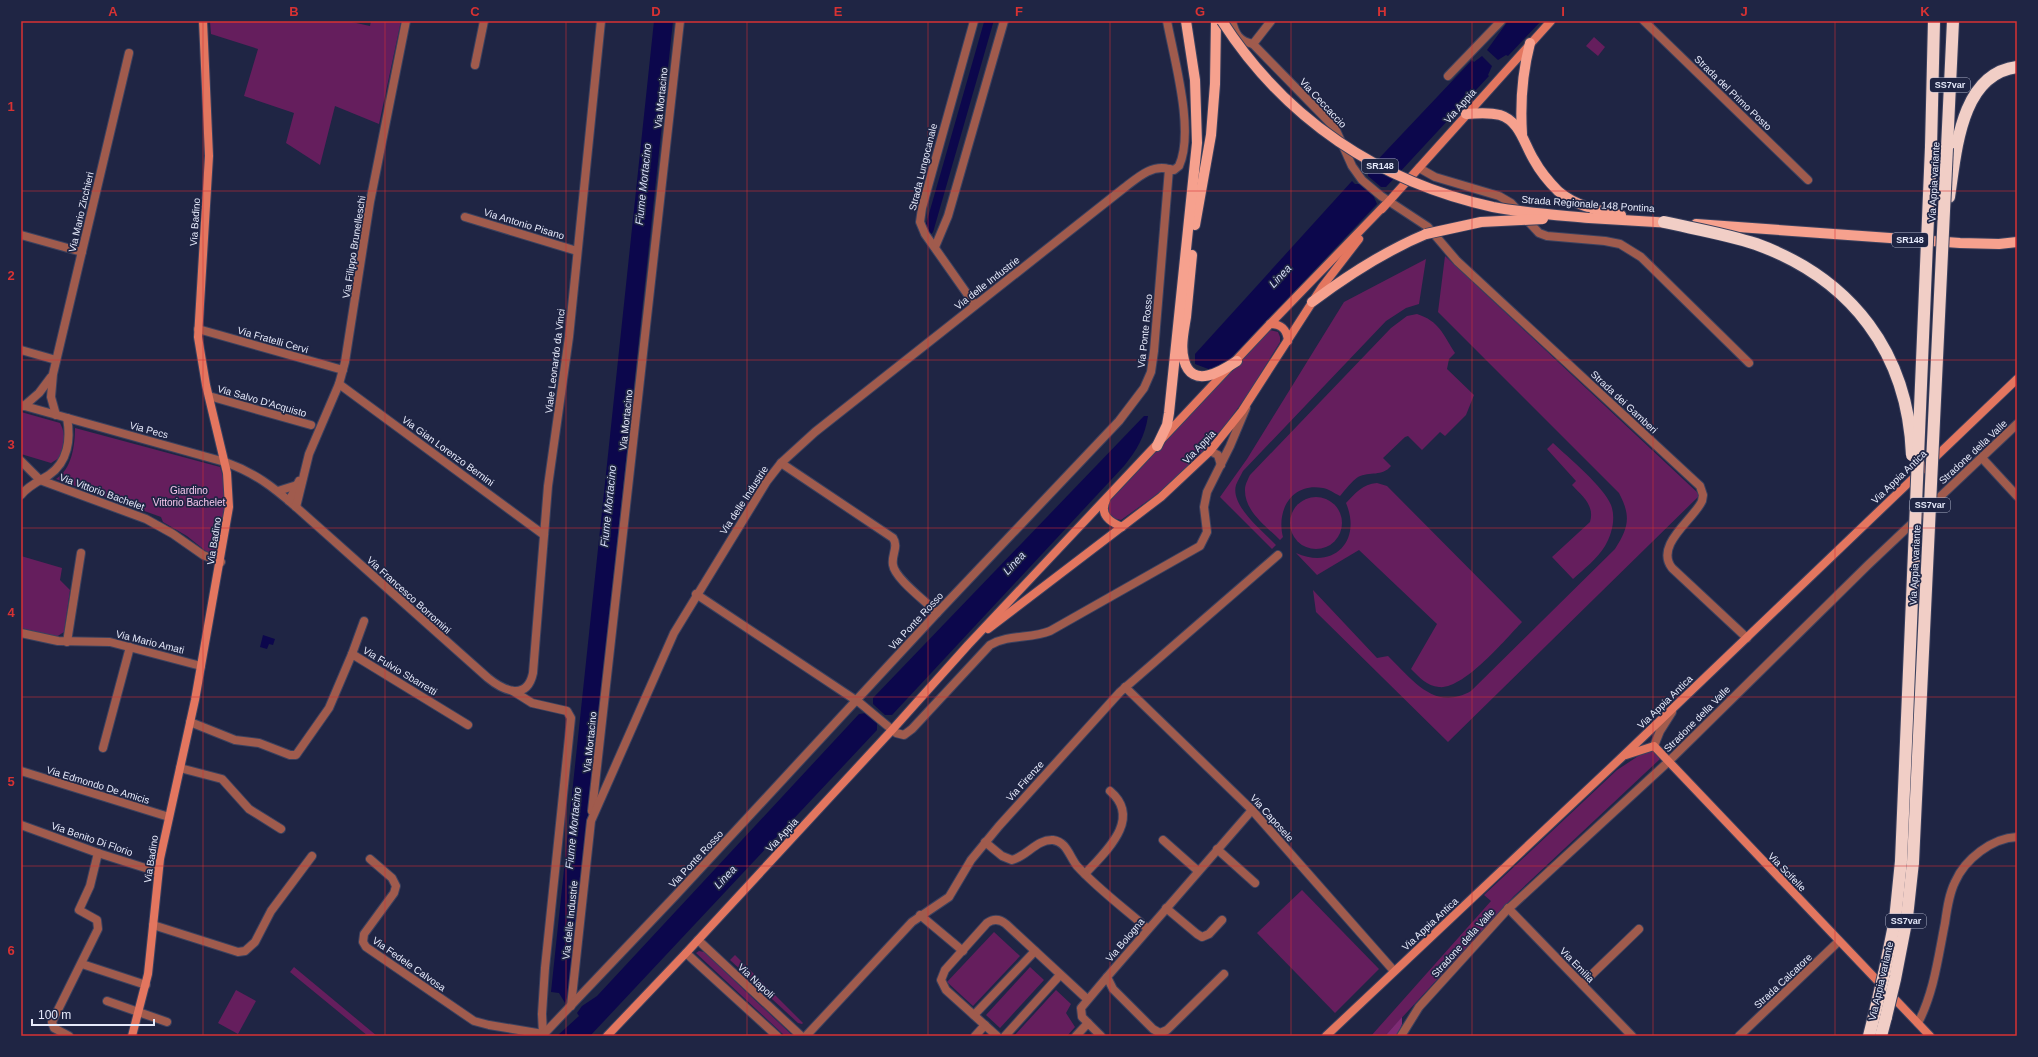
<svg xmlns="http://www.w3.org/2000/svg" width="2038" height="1057" viewBox="0 0 2038 1057" font-family="Helvetica,sans-serif">
	<style>
		.green { fill: #651e5d }
		.forest { fill: #7f2b75 }
		.water { fill: #0c074c }
		.lines { fill: none; stroke-linecap: round; stroke-linejoin: round }
		.canal { stroke: #0c074c; stroke-width: 9 }
		.street-casing { stroke: #3b415e; stroke-width: 10 }
		.secondary-casing { stroke: #3b415e; stroke-width: 10 }
		.primary-casing { stroke: #3b415e; stroke-width: 12 }
		.highway-casing { stroke: #3b415e; stroke-width: 14 }
		.street { stroke: #a05b4d; stroke-width: 8 }
		.secondary { stroke: #e3765f; stroke-width: 8 }
		.primary { stroke: #f6a18e; stroke-width: 10 }
		.highway { stroke: #f1cec6; stroke-width: 12 }
		.primary-bridge-casing { stroke: #3b415e; stroke-width: 12; stroke-linecap: butt }
		.highway-bridge-casing { stroke: #3b415e; stroke-width: 14; stroke-linecap: butt }
		.primary-bridge { stroke: #f6a18e; stroke-width: 10 }
		.highway-bridge { stroke: #f1cec6; stroke-width: 12 }
		.grid { fill: none; stroke: #d73233; stroke-width: 1; stroke-opacity: 0.55 }
		.labels { text-anchor: middle; dominant-baseline: central; stroke-width: 3.5; stroke-linejoin: round; paint-order: stroke }
		.shield { fill: #1f2544; stroke: #aaafc4; stroke-width: 1 }
		.shield-label { font-size: 9px; font-weight: bold; fill: #e6eafb }
		.street-label { font-size: 10px; fill: #e6eafb; stroke: #1f2544 }
		.park-label { font-size: 10px; fill: #f6c8ed; stroke: #1f2544 }
		.water-label { font-size: 11px; font-style: italic; fill: #d8dff8; stroke: #1f2544 }
		.neatline { fill: none; stroke: #d73233; stroke-width: 1.5 }
		.grid-label { font-size: 13px; text-anchor: middle; font-weight: bold; fill: #d73233 }
	</style>
	<rect width="100%" height="100%" fill="#1f2544"/>
	<g class="green">
		<path d="M210,21h137l23,5 1,-5h30l-22,103 -44,-18 -15,59 -34,-22 8,-30 -50,-17 14,-47 -47,-15z"/>
		<path d="M1594,37l11,10 -7,9 -12,-10z"/>
		<path d="M1445,256l255,239 -252,247 -132,-130 -3,-22 64,68 11,-2c24,23 46,56 83,35l144,-142c14,-22 16,-33 4,-56l-181,-181z"/>
		<path d="M1426,259l-7,45 -13,4 -20,13 -143,150c-2,4 -5,9 -7,14 -6,21 27,46 40,60l-4,4 -52,-52 27,-38 97,-157z"/>
		<path d="M1417,314c22,7 26,20 38,39l-6,6 -2,10 27,26 -8,20 -21,21 -5,-4 -18,18 -14,-14 -3,1 -22,21 8,8c-9,11 -21,5 -33,11 -6,4 -13,13 -18,19 -6,-3 -11,-7 -17,-8 -31,-6 -47,22 -40,49l-3,3c-14,-14 -36,-29 -35,-51 0,-4 3,-10 5,-14l141,-147 16,-12z"/>
		<path d="M1270,330l8,2 2,5v5l-32,52 -37,51 -51,47 -39,28 -8,-2 -5,-7v-8z"/>
		<path d="M21,412l39,11c7,13 4,23 -1,35l-8,5 -30,-9z"/>
		<path d="M75,428l145,39c11,28 3,58 -2,87l-11,-2 -20,-16 -24,-14 -2,-5 -105,-38c16,-10 19,-34 19,-51z"/>
		<path d="M1553,443c15,14 51,44 58,62 5,13 1,29 -6,41 -8,13 -21,23 -32,33l-21,-22 38,-35c5,-17 -8,-26 -18,-37l4,-4 -29,-32z"/>
		<path d="M1377,483l10,3 135,136c-17,18 -59,68 -83,65 -12,-1 -20,-10 -28,-18l26,-45 -78,-74 -42,25 -21,-22c38,17 66,-12 50,-50 10,-10 16,-19 31,-20z"/>
		<circle cx="1316" cy="523" r="26"/>
		<path d="M21,556l41,12 -2,12 10,10 -6,42 -8,5 -35,-9z"/>
		<path d="M1653,750l7,9 -146,137 -129,140h-14l120,-135 -7,-6 133,-125 29,-19z"/>
		<path d="M1302,890l77,79 -44,44 -78,-80z"/>
		<path d="M994,932l26,24 -47,50 -26,-24z"/>
		<path d="M699,951l5,1 89,84h-8l-89,-83z"/>
		<path d="M735,955l68,68 -1,1 -4,-1 -68,-63z"/>
		<path d="M294,967l83,69h-9l-78,-64z"/>
		<path d="M1030,967l14,13 -44,48 -14,-13z"/>
		<path d="M236,990l20,11 -18,33 -20,-11z"/>
		<path d="M1056,990l15,14 -5,9 9,14 -8,9h-53z"/>
	</g>
	<path class="forest" d="M1402,1017v7l-5,12h-12z"/>
	<g class="water">
		<path d="M654,21h19l-104,972 -4,10 -6,-10 -8,-1z"/>
		<path d="M1508,21h33l-33,35 -2,-1 -8,5 -11,-10z"/>
		<path d="M1482,56l10,10 -4,9 1,1 -103,111h-5l-13,-11v-6l104,-110 2,2z"/>
		<path d="M1352,181l3,3h6l12,11 4,9 -149,158 -17,8 -16,-6v-10z"/>
		<path d="M1144,416h4c-3,20 -11,34 -24,50l-232,249h-7l-12,-11v-6z"/>
		<path d="M263,635l12,4 -2,6 -4,-1 -2,5 -7,-2z"/>
		<path d="M866,713l11,10v7l-287,306h-33l22,-20 -2,-3 5,-7 15,-10 262,-282z"/>
	</g>
	<g class="lines">
		<path class="canal" d="M929,230l60,-209"/>
		<g class="street-casing">
			<g id="street">
				<path d="M974,21l-52,187 -2,14 5,12 50,71"/>
				<path d="M1232,21c3,13 7,20 21,23"/>
				<path d="M1271,21l-18,23 82,84 17,38 10,14 19,16 47,31 29,34 243,225 3,9 -1,6c-8,18 -48,44 -30,67l75,70"/>
				<path d="M1644,21l164,159"/>
				<path d="M475,65l9,-44"/>
				<path d="M1448,76l53,-55"/>
				<path d="M1419,168l16,9 64,19 12,7 28,30 8,3 58,5 15,3 21,13 108,106"/>
				<path d="M465,217l112,34"/>
				<path d="M21,235l61,17"/>
				<path d="M935,247l13,-31 56,-195"/>
				<path d="M198,329l145,41"/>
				<path d="M21,350l35,10"/>
				<path d="M339,384l205,151"/>
				<path d="M209,396l102,29"/>
				<path d="M21,405l204,57c30,11 47,24 71,45l192,171c16,13 39,23 45,-5l15,-187 21,-149 32,-316"/>
				<path d="M24,406l15,-13 12,-16"/>
				<path d="M56,415l-5,-18 2,-23 76,-321"/>
				<path d="M1210,451l8,4 3,10"/>
				<path d="M1982,458l35,38"/>
				<path d="M21,461l19,19 106,39 27,15 30,21 18,7"/>
				<path d="M781,463l112,75c6,9 -2,17 0,27 2,14 34,37 44,48"/>
				<path d="M278,491l19,-6"/>
				<path d="M21,495c7,-9 18,-14 28,-20 19,-13 22,-36 18,-57"/>
				<path d="M289,501l10,-20"/>
				<path d="M296,507l13,-53 30,-70 6,-22 25,-160 36,-181"/>
				<path d="M696,594l164,109 36,30 8,2 8,-6 78,-84c19,-11 41,-6 60,-14l150,-85 7,-14 -3,-25 3,-15 23,-46 16,-38"/>
				<path d="M21,633l37,8 52,1 91,24"/>
				<path d="M67,642l14,-89"/>
				<path d="M352,654l12,-33"/>
				<path d="M1125,687l127,123 142,161"/>
				<path d="M513,691l19,12 35,8 4,7 -26,250 -3,46 1,20"/>
				<path d="M190,722l45,18 24,3 31,12h6l33,-47 23,-54 116,71"/>
				<path d="M1654,746l6,-15 12,-19"/>
				<path d="M103,748l27,-101"/>
				<path d="M180,768l42,11 27,30 32,20"/>
				<path d="M21,771l148,46"/>
				<path d="M592,811l88,-790"/>
				<path d="M21,825l77,28 60,19"/>
				<path d="M1163,840l35,31"/>
				<path d="M985,842l17,14 10,4c15,-4 25,-21 41,-20 14,2 16,16 24,26 21,23 47,42 71,63"/>
				<path d="M1217,849l38,34"/>
				<path d="M370,859l22,19 4,8 -2,7 -30,41 -1,8 3,5 108,74 15,4 54,9"/>
				<path d="M1085,874c20,-22 58,-55 25,-83"/>
				<path d="M1166,908l31,26 5,3 7,-3 13,-14"/>
				<path d="M1508,908l124,128"/>
				<path d="M920,915l43,36"/>
				<path d="M153,925l85,27 7,-1 10,-9 16,-31 41,-55"/>
				<path d="M698,940l103,96"/>
				<path d="M686,953l91,83"/>
				<path d="M82,964l64,21"/>
				<path d="M1224,974l-57,56 -7,3 -7,-4 -40,-40 -6,-12 145,-167"/>
				<path d="M1582,984l57,-55"/>
				<path d="M107,1001l60,21"/>
				<path d="M571,1006l20,-185 83,-188 93,-152 14,-18 34,-31 309,-244c13,-10 28,-24 45,-19"/>
				<path d="M974,1015l61,-64"/>
				<path d="M1088,1023l-6,-6 -1,-9 26,-31"/>
				<path d="M1918,1023c16,-31 20,-65 27,-100 2,-14 4,-29 10,-41 10,-23 37,-44 62,-45"/>
				<path d="M69,1036l-15,-8 -2,-6 46,-93 -1,-9 -18,-10 11,-24 8,-33"/>
				<path d="M542,1036l133,-140 262,-283 182,-192 25,-33 7,-16 3,-21 15,-182 5,1 5,-4c16,-35 -5,-107 -12,-145"/>
				<path d="M806,1036l106,-114 37,-25 22,-37 28,-34 121,-134 158,-137"/>
				<path d="M975,1036l10,-11"/>
				<path d="M997,1036l-51,-46 -5,-10 4,-10 42,-47c7,-5 13,-4 19,1l81,75"/>
				<path d="M1005,1036l55,-61"/>
				<path d="M1076,1036l12,-13 13,13"/>
				<path d="M1401,1036l18,-29 87,-96 162,-149 200,-197 149,-141"/>
				<path d="M1739,1036l100,-95"/>
			</g>
		</g>
		<g class="secondary-casing">
			<g id="secondary">
				<path d="M1382,209l169,-188"/>
				<path d="M1270,324c12,0 17,6 18,17"/>
				<path d="M1106,500c-7,15 4,22 16,27"/>
				<path d="M988,629l173,-132 49,-46 32,-40 80,-124 37,-48"/>
				<path d="M1626,755l28,-9 276,290"/>
				<path d="M132,1036l16,-62 12,-115 35,-159 34,-193 -2,-34 -21,-88 -8,-48 11,-181 -6,-135"/>
				<path d="M607,1036l79,-83 206,-223 76,-85 302,-321 114,-118"/>
				<path d="M1326,1036l296,-279 395,-378"/>
			</g>
		</g>
		<g class="primary-casing">
			<g id="primary">
				<path d="M1466,114c11,-1 23,-2 34,1 20,6 24,29 34,45 6,11 15,22 24,31 17,15 41,20 63,24"/>
				<path d="M1522,134c-2,-32 0,-60 8,-91"/>
				<path d="M1589,218l83,5"/>
				<path d="M1696,224l264,19 39,1 18,-2"/>
				<path d="M1195,225l16,-90 4,-51 1,-63"/>
				<path d="M1192,255c-2,21 -4,42 -6,62 -2,13 -6,30 -2,43 8,30 38,11 53,1"/>
				<path d="M1312,302c36,-27 73,-51 114,-68"/>
				<path d="M1157,446l10,-21 2,-12 28,-270 -2,-63 -9,-59"/>
			</g>
		</g>
		<g class="highway-casing">
			<g id="highway">
				<path d="M1931,147l3,-126"/>
				<path d="M1947,148l6,-127"/>
				<path d="M1949,197c7,-45 11,-123 68,-130"/>
				<path d="M1884,974l11,-54 6,-59"/>
				<path d="M1895,979l12,-62 6,-55"/>
				<path d="M1869,1036l6,-24"/>
				<path d="M1881,1036l5,-19"/>
			</g>
		</g>
		<use href="#street" class="street"/>
		<use href="#secondary" class="secondary"/>
		<use href="#primary" class="primary"/>
		<use href="#highway" class="highway"/>
		<g class="primary-bridge-casing">
			<g id="primary-bridge">
				<path d="M1222,21c63,98 157,161 271,186 31,6 64,8 96,11"/>
				<path d="M1426,234l55,-12 62,-3"/>
			</g>
		</g>
		<g class="highway-bridge-casing">
			<g id="highway-bridge">
				<path d="M1664,222c31,7 62,12 92,22 96,35 152,109 156,211"/>
				<path d="M1901,861l30,-714"/>
				<path d="M1913,862l34,-714"/>
				<path d="M1875,1012l9,-38"/>
				<path d="M1886,1017l9,-38"/>
			</g>
		</g>
		<use href="#primary-bridge" class="primary-bridge"/>
		<use href="#highway-bridge" class="highway-bridge"/>
	</g>
	<path class="grid" d="M203,21v1015M385,21v1015M566,21v1015M747,21v1015M928,21v1015M1110,21v1015M1291,21v1015M1472,21v1015M1653,21v1015M1835,21v1015M21,191h1996M21,360h1996M21,528h1996M21,697h1996M21,866h1996"/>
	<g class="labels">
		<g class="shield">
			<rect x="1930" y="78" width="40" height="14" rx="3"/>
			<rect x="1362" y="159" width="36" height="14" rx="3"/>
			<rect x="1892" y="233" width="36" height="14" rx="3"/>
			<rect x="1910" y="498" width="40" height="14" rx="3"/>
			<rect x="1886" y="914" width="40" height="14" rx="3"/>
		</g>
		<g class="shield-label">
			<text x="1950" y="85">SS7var</text>
			<text x="1380" y="166">SR148</text>
			<text x="1910" y="240">SR148</text>
			<text x="1930" y="505">SS7var</text>
			<text x="1906" y="921">SS7var</text>
		</g>
		<g class="street-label">
			<text transform="translate(1733 93) rotate(44)">Strada del Primo Posto</text>
			<text transform="translate(661 98) rotate(-84)">Via Mortacino</text>
			<text transform="translate(1323 103) rotate(47)">Via Ceccaccio</text>
			<text transform="translate(1460 106) rotate(-48)">Via Appia</text>
			<text transform="translate(923 167) rotate(-76)">Strada Lungocanale</text>
			<text transform="translate(1934 182) rotate(-87)">Via Appia variante</text>
			<text transform="translate(1588 204) rotate(4)">Strada Regionale 148 Pontina</text>
			<text transform="translate(81 212) rotate(-77)">Via Mario Zicchieri</text>
			<text transform="translate(195 222) rotate(-86)">Via Badino</text>
			<text transform="translate(524 224) rotate(17)">Via Antonio Pisano</text>
			<text transform="translate(354 247) rotate(-81)">Via Filippo Brunelleschi</text>
			<text transform="translate(987 283) rotate(-38)">Via delle Industrie</text>
			<text transform="translate(1145 331) rotate(-84)">Via Ponte Rosso</text>
			<text transform="translate(273 340) rotate(16)">Via Fratelli Cervi</text>
			<text transform="translate(555 361) rotate(-83)">Viale Leonardo da Vinci</text>
			<text transform="translate(262 401) rotate(16)">Via Salvo D'Acquisto</text>
			<text transform="translate(1624 402) rotate(43)">Strada dei Gamberi</text>
			<text transform="translate(626 420) rotate(-84)">Via Mortacino</text>
			<text transform="translate(149 430) rotate(15)">Via Pecs</text>
			<text transform="translate(1199 447) rotate(-46)">Via Appia</text>
			<text transform="translate(448 451) rotate(36)">Via Gian Lorenzo Bernini</text>
			<text transform="translate(1973 452) rotate(-43)">Stradone della Valle</text>
			<text transform="translate(1899 477) rotate(-44)">Via Appia Antica</text>
			<text transform="translate(102 492) rotate(20)">Via Vittorio Bachelet</text>
			<text transform="translate(744 500) rotate(-57)">Via delle Industrie</text>
			<text transform="translate(214 541) rotate(-81)">Via Badino</text>
			<text transform="translate(1915 565) rotate(-87)">Via Appia variante</text>
			<text transform="translate(409 595) rotate(42)">Via Francesco Borromini</text>
			<text transform="translate(916 621) rotate(-47)">Via Ponte Rosso</text>
			<text transform="translate(150 642) rotate(14)">Via Mario Amati</text>
			<text transform="translate(400 671) rotate(31)">Via Fulvio Sbarretti</text>
			<text transform="translate(1665 702) rotate(-44)">Via Appia Antica</text>
			<text transform="translate(1697 719) rotate(-45)">Stradone della Valle</text>
			<text transform="translate(590 742) rotate(-84)">Via Mortacino</text>
			<text transform="translate(1025 781) rotate(-48)">Via Firenze</text>
			<text transform="translate(98 785) rotate(17)">Via Edmondo De Amicis</text>
			<text transform="translate(1272 818) rotate(48)">Via Caposele</text>
			<text transform="translate(782 835) rotate(-47)">Via Appia</text>
			<text transform="translate(92 839) rotate(19)">Via Benito Di Florio</text>
			<text transform="translate(151 859) rotate(-81)">Via Badino</text>
			<text transform="translate(696 859) rotate(-47)">Via Ponte Rosso</text>
			<text transform="translate(1787 872) rotate(46)">Via Scifelle</text>
			<text transform="translate(570 920) rotate(-84)">Via delle Industrie</text>
			<text transform="translate(1430 924) rotate(-43)">Via Appia Antica</text>
			<text transform="translate(1125 940) rotate(-50)">Via Bologna</text>
			<text transform="translate(1463 943) rotate(-48)">Stradone della Valle</text>
			<text transform="translate(409 964) rotate(35)">Via Fedele Calvosa</text>
			<text transform="translate(1577 965) rotate(46)">Via Emilia</text>
			<text transform="translate(756 981) rotate(43)">Via Napoli</text>
			<text transform="translate(1783 981) rotate(-43)">Strada Calcatore</text>
			<text transform="translate(1881 981) rotate(-77)">Via Appia variante</text>
		</g>
		<g class="park-label">
			<text x="189" y="490">Giardino<tspan x="189" dy="12">Vittorio Bachelet</tspan></text>
		</g>
		<g class="water-label">
			<text transform="translate(643 184) rotate(-84)">Fiume Mortacino</text>
			<text transform="translate(1280 276) rotate(-47)">Linea</text>
			<text transform="translate(608 506) rotate(-84)">Fiume Mortacino</text>
			<text transform="translate(1014 563) rotate(-47)">Linea</text>
			<text transform="translate(573 828) rotate(-84)">Fiume Mortacino</text>
			<text transform="translate(725 877) rotate(-47)">Linea</text>
		</g>
	</g>
	<rect width="2038" height="1057" fill="none" stroke="#1f2544" stroke-width="44"/>
	<path d="M32 1019v6h122v-6" fill="none" stroke="#e6eafb" stroke-width="2"/>
	<text x="38" y="1019" font-size="12" fill="#e6eafb" stroke="#1f2544" stroke-width="3" paint-order="stroke">100 m</text>
	<rect x="22" y="22" width="1994" height="1013" class="neatline"/>
	<g class="grid-label">
		<text x="113" y="16">A</text>
		<text x="294" y="16">B</text>
		<text x="475" y="16">C</text>
		<text x="656" y="16">D</text>
		<text x="838" y="16">E</text>
		<text x="1019" y="16">F</text>
		<text x="1200" y="16">G</text>
		<text x="1382" y="16">H</text>
		<text x="1563" y="16">I</text>
		<text x="1744" y="16">J</text>
		<text x="1925" y="16">K</text>
		<text x="11" y="111">1</text>
		<text x="11" y="280">2</text>
		<text x="11" y="449">3</text>
		<text x="11" y="617">4</text>
		<text x="11" y="786">5</text>
		<text x="11" y="955">6</text>
	</g>
</svg>
